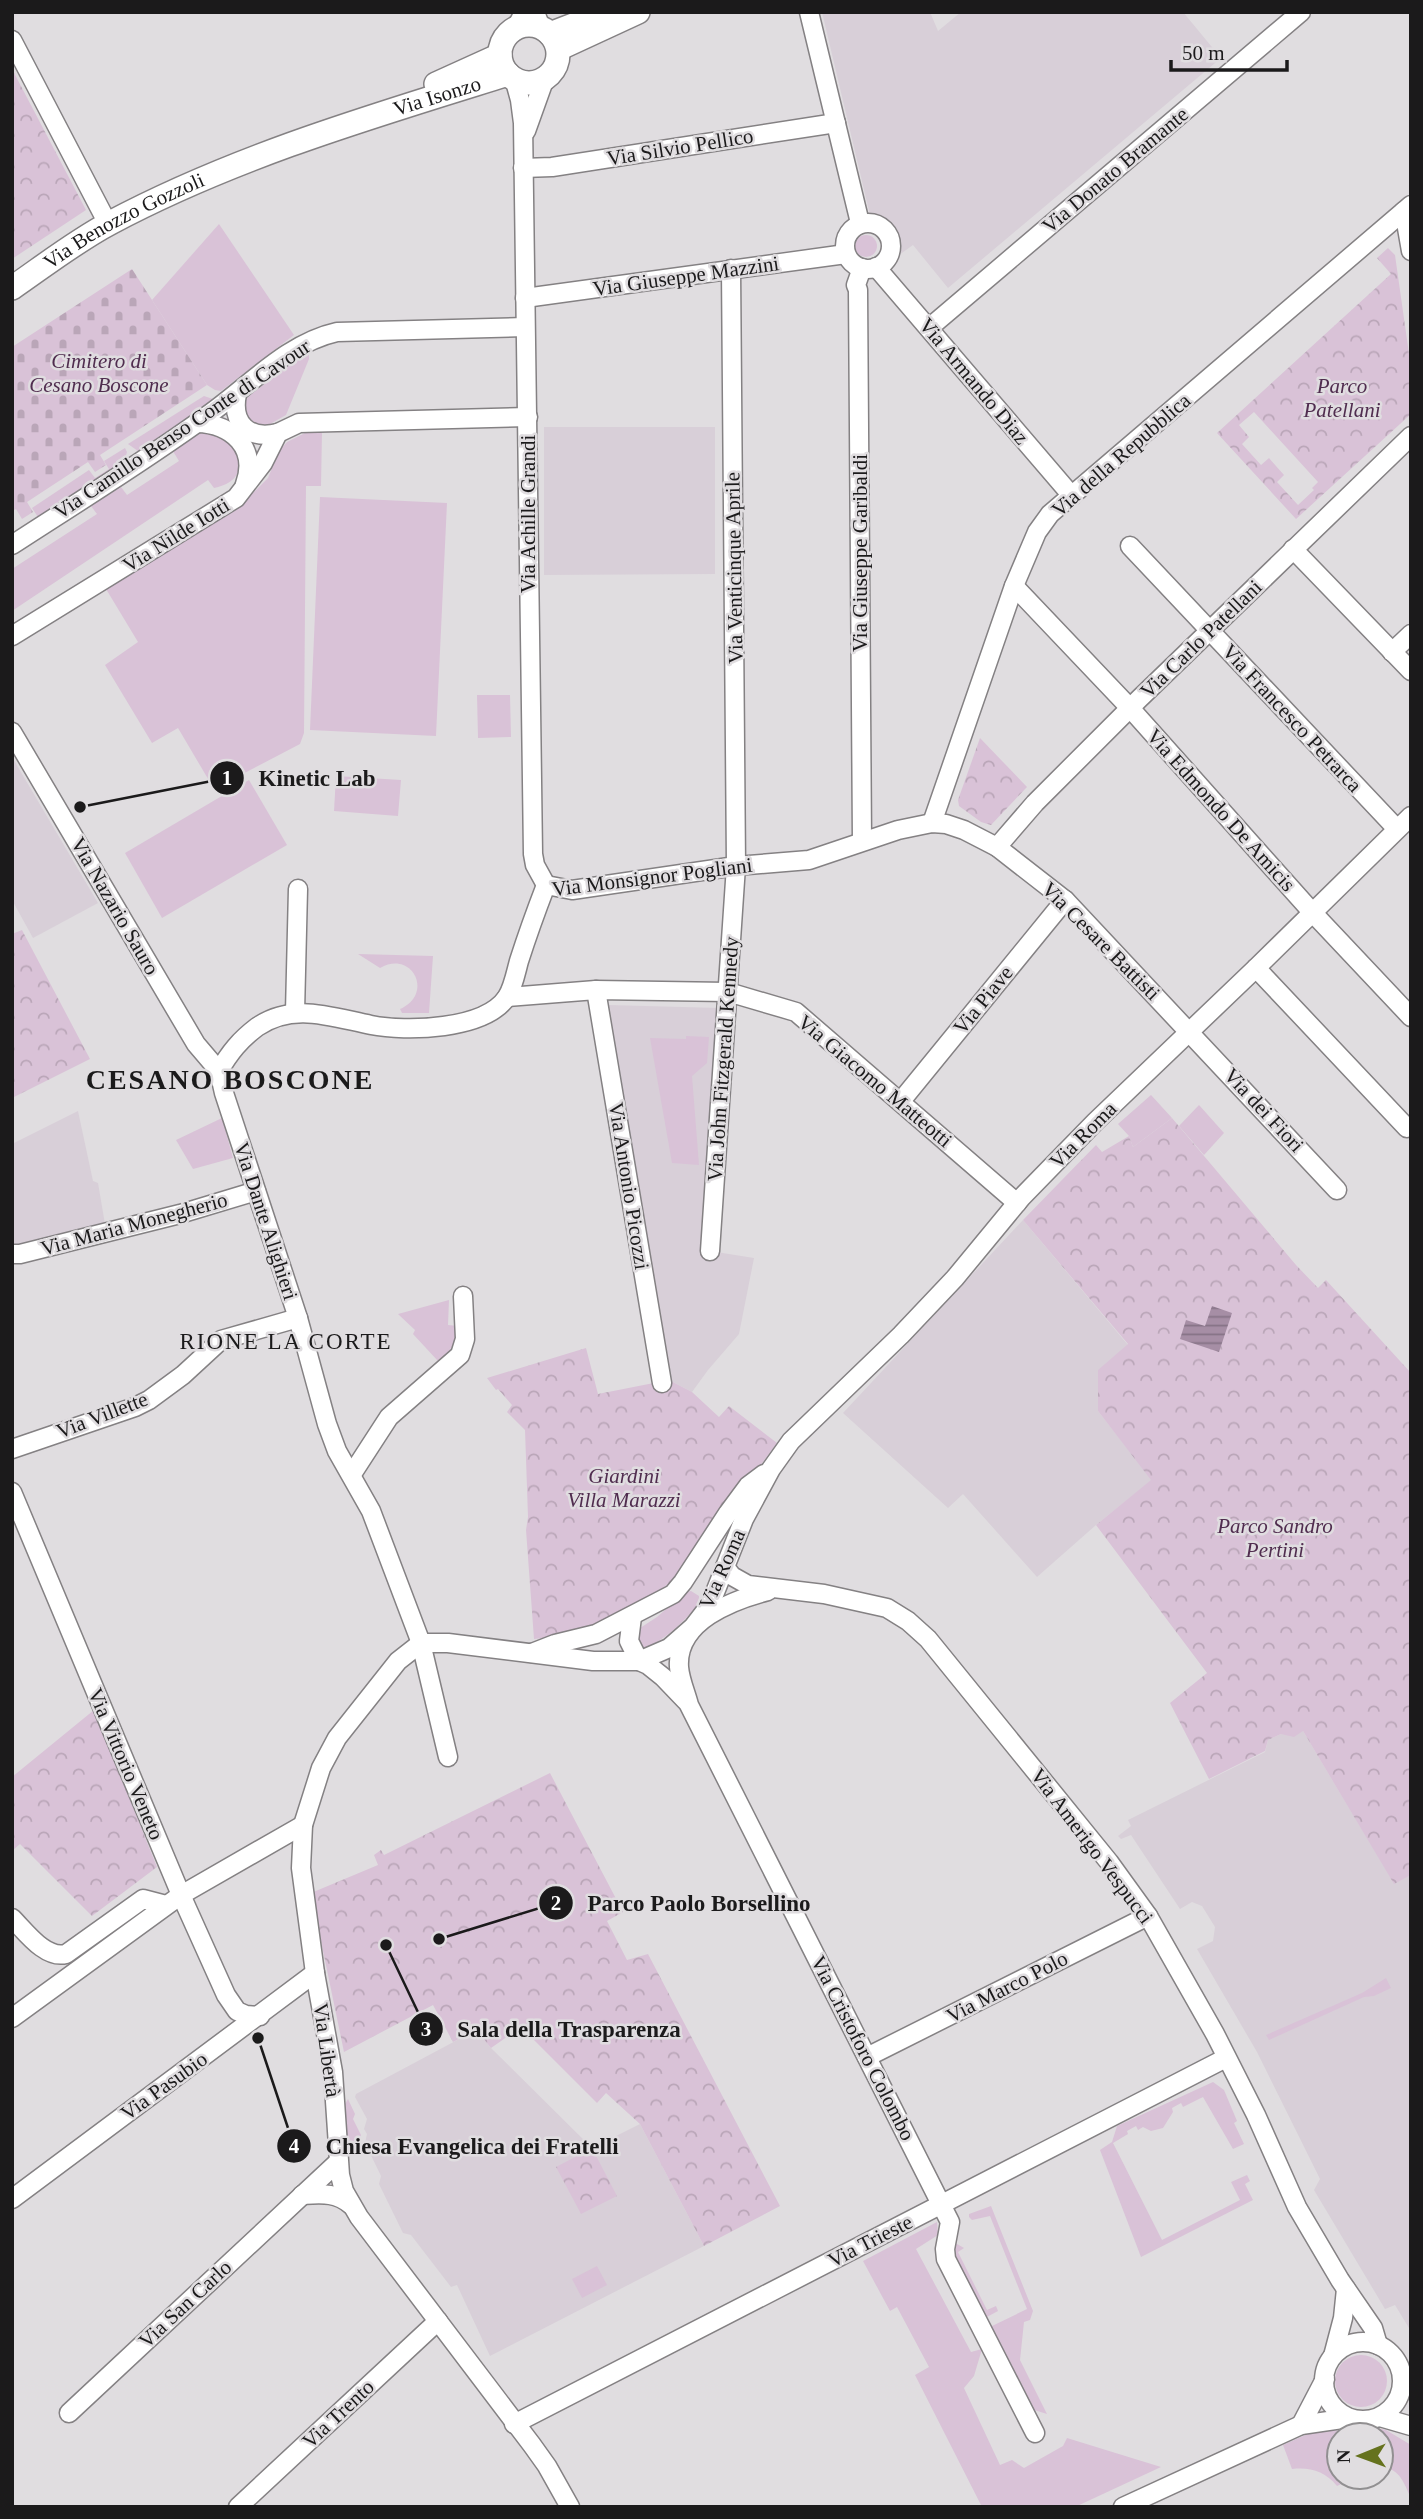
<svg xmlns="http://www.w3.org/2000/svg" width="1423" height="2519" viewBox="0 0 1423 2519" font-family="Georgia,serif">
	<style>
		.built { fill: #d8cfd8 }
		.green { fill: #d9c2d7 }
		.forest { fill: url(#forest-crowns); fill-rule: evenodd }
		.cemetery { fill: url(#cemetery-stones) }
		.water { fill: url(#water-rules) }
		.lines { fill: none; stroke-linecap: round; stroke-linejoin: round }
		.minor-casing { stroke: #848183; stroke-width: 21 }
		.tertiary-casing { stroke: #848183; stroke-width: 26 }
		.minor { stroke: #fff; stroke-width: 18 }
		.tertiary { stroke: #fff; stroke-width: 23 }
		.labels { text-anchor: middle; dominant-baseline: central; stroke-width: 5; stroke-linejoin: round; paint-order: stroke }
		.street-label { font-size: 21px; fill: #1b1a1b; stroke: #e0dde0 }
		.park-label { font-size: 21px; font-style: italic; fill: #502d4f; stroke: #e0dde0 }
		.neighbourhood-label { font-size: 23px; letter-spacing: 2px; fill: #1b1a1b; stroke: #e0dde0 }
		.district-label { font-size: 28px; font-weight: bold; letter-spacing: 2px; fill: #1b1a1b; stroke: #e0dde0 }
		.leader { fill: none; stroke: #1b1a1b; stroke-width: 2.5 }
		.callout-dot { fill: #1b1a1b; stroke: #e0dde0; stroke-width: 2.5 }
		.mark-label { font-size: 21px; text-anchor: middle; font-weight: bold; fill: #fff }
		.callout-label { font-size: 23px; text-anchor: middle; font-weight: bold; fill: #1b1a1b; stroke: #e0dde0; stroke-width: 5; stroke-linejoin: round; paint-order: stroke }
	</style>
	<defs>
		<pattern id="forest-crowns" width="20" height="18" patternUnits="userSpaceOnUse" patternTransform="scale(1.75)"><rect width="20" height="18" fill="#d9c2d7"/><path d="M2 6a3 3 0 1 1 6 0M12 15a3 3 0 1 1 6 0" fill="none" stroke="#baa6b8"/></pattern>
		<pattern id="cemetery-stones" width="16" height="16" patternUnits="userSpaceOnUse" patternTransform="scale(1.75)"><rect width="16" height="16" fill="#d9c2d7"/><path d="M2 7V4a2 2 0 0 1 4 0v3zM10 15v-3a2 2 0 0 1 4 0v3z" fill="#baa6b8"/></pattern>
		<pattern id="water-rules" width="6" height="5" patternUnits="userSpaceOnUse" patternTransform="scale(1.75)"><rect width="6" height="5" fill="#a68ea5"/><path d="M0 2.5h6" fill="none" stroke="#867386"/></pattern>
	</defs>
	<rect width="100%" height="100%" fill="#e0dde0"/>
	<g class="built">
		<path d="M822,12h108l8,19 23,-19h222l38,46 -273,230 -35,-43 -14,10v-14l-6,-12 -10,-10 -13,-4z"/>
		<path d="M544,427h171v147l-171,1z"/>
		<path d="M12,757l86,146 -65,35 -21,-38z"/>
		<path d="M608,1005l112,3 -10,243 44,7 -15,76 -31,36 -16,22 -23,-12 -61,-359z"/>
		<path d="M78,1111l15,70 5,2 7,41 -28,10 -48,11 -17,-1v-100z"/>
		<path d="M1023,1220l105,125 -30,66 54,69 -56,45 -59,52 -74,-83 -15,14 -105,-95z"/>
		<path d="M1303,1731l91,152 17,-8v452l-2,1 -14,-23 -10,4 -71,-119 6,-11 -63,-127 -60,-103 16,-8 2,-14 -13,-21 -10,-4 -12,7 -49,-74 -10,4 -3,-3 13,-10 -3,-6 137,-68 3,-12 13,-6z"/>
		<path d="M476,2030l15,18 101,100 48,-24 64,122 -214,110 -33,-71 -6,2 -40,-52 -8,-2 -24,-49 2,-8 -16,-33 2,-9 -3,-5 3,-10 -12,-22 1,-3z"/>
	</g>
	<g class="green">
		<path d="M219,224l75,111 -73,56 -6,-1 -8,-5 -55,-85z"/>
		<circle cx="866" cy="246" r="11"/>
		<path d="M309,348v11l-23,56 -23,13 -19,-8 -1,-19z"/>
		<path d="M204,396l12,4 -71,51h-7l-10,-7z"/>
		<path d="M212,431l20,8c10,24 13,42 -18,49l-6,-8 -196,131v-42l85,-55 -6,-8 30,-19 6,8 52,-34 -8,-13 30,-15z"/>
		<path d="M307,432h15l-1,54h-15l-2,247 -4,11 -86,45 -36,-61 -26,15 -47,-78 33,-23 -32,-53 135,-84 27,-27 11,-27 8,-9z"/>
		<path d="M125,448l2,4 -4,13 -83,55 -8,-12 57,-38 6,8 14,-9 -5,-8z"/>
		<path d="M320,497l127,6 -11,233 -126,-6z"/>
		<path d="M477,695h33l1,42 -33,1z"/>
		<path d="M336,776l65,4 -3,36 -64,-5z"/>
		<path d="M249,780l38,65 -125,73 -37,-65z"/>
		<path d="M358,954l75,2 -4,57h-27l-2,-4c35,-15 12,-60 -20,-41z"/>
		<path d="M686,1036l23,1 -2,26 -15,13 7,89 -27,-2 -22,-125 36,1z"/>
		<path d="M1151,1095l21,23 -39,29 -4,-11 -11,-12z"/>
		<path d="M1199,1105l25,28 -20,22 -25,-29z"/>
		<path d="M222,1118l11,40 -40,11 -17,-29z"/>
		<path d="M449,1300l-1,25 10,1 -2,15 -14,20h-4l-25,-27 2,-4 -17,-16z"/>
		<path d="M691,1591l8,5v6c-10,16 -39,43 -58,47l-7,-17 23,-15 29,-25z"/>
		<path d="M1386,1978l5,10 -17,8 -10,1 -95,43 -3,-5 96,-42z"/>
		<path d="M1213,2082l11,8 13,31 -3,2 10,21 -11,5 -30,-52 -20,10 -2,-4 -9,5 1,4 -10,16 -12,3 -8,-4 -5,3 -2,-4 -9,5 1,3 -15,9 49,97 78,-40 -9,-18 16,-7 3,6 -5,3 8,16 -112,57 -41,-107 12,-8 5,-16z"/>
		<path d="M348,2099l7,15 -2,5 8,16 -3,9 -11,1 -2,-2v-39z"/>
		<path d="M991,2206l42,105 -3,9 -6,2 -4,38 27,54 -16,-5 -41,-82 37,-18 -37,-93 -18,4 -3,-3v-3z"/>
		<path d="M937,2222l1,13 -22,14 55,103 11,-3 -8,27 -10,12 36,77 12,-5 12,8 39,-22 4,-8 94,29 -86,40h-93l-67,-132 14,-8 -32,-60 -7,4 -27,-50z"/>
		<path d="M957,2244l7,4 -6,4 29,58 9,-4 2,5 -13,7 -33,-65 2,-7z"/>
		<path d="M597,2266l10,19 -25,13 -10,-19z"/>
		<circle cx="1361" cy="2381" r="26"/>
		<path d="M1373,2427l13,3 25,15v53c-7,-14 -11,-31 -30,-30v-33h-42v42h18l-20,9c-12,-15 -27,-19 -45,-17l-9,-24 27,-12z"/>
	</g>
	<g class="forest">
		<path d="M12,69l74,141 -74,49z"/>
		<path d="M1388,248l7,7 16,113v46l-115,105 -79,-86 174,-159 -14,-16zM1254,412l64,70 -6,6 2,2 -16,15 -21,-23 7,-7 -15,-17 -8,7 -19,-21 7,-7 -10,-12z"/>
		<path d="M980,738l47,49 -36,38 -10,-3 -22,-16 -1,-6z"/>
		<path d="M22,930l68,129 -78,39v-164z"/>
		<path d="M1172,1118l124,147 22,23 8,-8 85,93v502l-17,9 -91,-153 -9,6 -13,-3 -13,6 -3,11 -56,28 -39,-76 37,-30 -111,-148 55,-45 -53,-69v-41l30,-26 -105,-124 73,-75 6,7 27,-16 4,11z"/>
		<path d="M586,1348l12,46 71,-14 23,12 27,25 10,-11 48,37 -79,107 -26,31 -35,27 -64,27 -39,4 -8,-109 2,-13 -3,-87 -18,-18 5,-7 -14,-16 -2,1 -9,-12z"/>
		<path d="M94,1710l63,157 -65,49 -72,-72 -8,7v-74z"/>
		<path d="M550,1773l73,139 -16,9 20,39 21,-6 132,252 -76,40 -64,-122 -34,-31 -9,10 -76,-76 -30,21 -15,-18 -23,12 -20,-37 -89,47 -33,-159 67,-28 -4,-10 7,-5 3,5z"/>
		<path d="M592,2148l25,48 -36,18 -25,-47z"/>
	</g>
	<path class="cemetery" d="M132,269l75,116 -107,70 6,10 -11,7 -7,-10 -61,40 6,10 -11,7 -6,-10 -4,2v-164z"/>
	<path class="water" d="M1212,1306l20,7 -13,39 -39,-13 6,-19 19,6z"/>
	<g class="lines">
		<g class="minor-casing">
			<g id="minor">
				<path d="M535,12l6,16"/>
				<path d="M809,12l51,211"/>
				<path d="M516,28l8,-16"/>
				<path d="M12,40l96,184"/>
				<path d="M514,78l6,22 3,23 10,731 2,11 11,20"/>
				<path d="M526,131l19,-53"/>
				<path d="M523,168l29,-1 284,-44"/>
				<path d="M1404,211l7,40"/>
				<circle cx="868" cy="246" r="23"/>
				<path d="M876,267l196,229"/>
				<path d="M525,298l321,-44"/>
				<path d="M929,328l372,-316"/>
				<path d="M237,394c-6,30 12,46 41,39"/>
				<path d="M197,423c35,1 61,25 48,61"/>
				<path d="M12,545c66,-43 133,-84 196,-130 41,-29 79,-72 129,-83l188,-5"/>
				<path d="M1130,546l267,283"/>
				<path d="M1293,549l118,122"/>
				<path d="M1014,586l116,122 182,204 99,105"/>
				<path d="M12,636l224,-138 27,-35 15,-30 21,-10 229,-6"/>
				<path d="M1392,652l19,-18"/>
				<path d="M12,732l184,312 23,27 5,22 74,225 29,106 10,27 34,60 50,132 27,114"/>
				<path d="M932,823l82,-237 23,-54 13,-18 361,-309"/>
				<path d="M862,841l-4,-551 -2,-5 6,-17"/>
				<path d="M997,847l38,-44 104,-104 272,-263"/>
				<path d="M546,885l26,5 164,-24 73,-6 89,-30 34,-7 14,1 18,6 33,17 68,53 272,290"/>
				<path d="M1256,968l151,160"/>
				<path d="M596,990l66,393"/>
				<path d="M507,997l89,-7 132,2 68,20 221,191"/>
				<path d="M295,1012l3,-123"/>
				<path d="M219,1071c11,-19 21,-31 38,-44 36,-25 74,-10 114,-2 35,7 114,5 136,-28 6,-9 9,-25 12,-36 8,-25 17,-50 27,-76"/>
				<path d="M901,1101l164,-201"/>
				<path d="M710,1251l26,-385 -5,-597"/>
				<path d="M12,1254h8l160,-40 76,-23"/>
				<path d="M12,1449l123,-42 14,-7 34,-25 38,-35 77,-22"/>
				<path d="M352,1474l37,-57 71,-62 5,-16 -2,-43"/>
				<path d="M12,1492l169,403 45,100 11,16 9,4 14,1"/>
				<path d="M725,1567l7,9 16,9 76,9 63,14 21,13 20,18 181,223 39,54 67,118 41,81 41,92 43,73 33,48 5,17"/>
				<path d="M768,1591c-35,9 -92,30 -89,76 1,13 7,26 10,38l261,517 -5,27 1,10 89,174"/>
				<path d="M632,1617l-3,24 10,20 9,4 15,12 23,24"/>
				<path d="M421,1643h27l145,18h46l30,-13 24,-21 17,-22 34,-86 27,-50 20,-28 110,-106 54,-57 66,-80 74,-76 161,-154 155,-152"/>
				<path d="M421,1643l-23,18 -61,77 -16,30 -18,57 -2,43 14,105 18,99 7,103 4,16 15,26 173,228 15,21 23,41"/>
				<path d="M532,1653l23,-9 41,-10 77,-40 10,-12 45,-69 20,-27 16,-12"/>
				<path d="M12,1918c14,14 33,41 54,36l77,-55 23,6"/>
				<path d="M12,2018l169,-123 122,-70"/>
				<path d="M867,2057l281,-141"/>
				<path d="M302,2195c19,-1 34,-3 49,10"/>
				<path d="M12,2199l303,-226"/>
				<circle cx="1363" cy="2381" r="39"/>
				<path d="M1333,2356l10,-38 3,-29"/>
				<path d="M69,2413l269,-251"/>
				<path d="M1380,2417l31,9"/>
				<path d="M514,2424l712,-366"/>
				<path d="M1301,2425l24,-46"/>
				<path d="M238,2507l200,-186"/>
				<path d="M1123,2507l178,-82 48,-7"/>
			</g>
		</g>
		<g class="tertiary-casing">
			<g id="tertiary">
				<circle cx="529" cy="54" r="29"/>
				<path d="M550,34l57,-22"/>
				<path d="M558,49l80,-37"/>
				<path d="M436,84l64,-29"/>
				<path id="s1" d="M12,288c32,-22 64,-47 98,-65 126,-67 263,-107 398,-149"/>
			</g>
		</g>
		<use href="#minor" class="minor"/>
		<use href="#tertiary" class="tertiary"/>
	</g>
	<g class="labels">
		<g class="street-label">
			<text stroke="none"><textPath href="#s1" startOffset="469">Via Isonzo</textPath></text>
			<text transform="translate(680 147) rotate(-9)">Via Silvio Pellico</text>
			<text transform="translate(1115 170) rotate(-40)">Via Donato Bramante</text>
			<text stroke="none"><textPath href="#s1" startOffset="131">Via Benozzo Gozzoli</textPath></text>
			<text transform="translate(686 276) rotate(-8)">Via Giuseppe Mazzini</text>
			<text transform="translate(974 381) rotate(50)">Via Armando Diaz</text>
			<text transform="translate(182 429) rotate(-34)">Via Camillo Benso Conte di Cavour</text>
			<text transform="translate(1121 455) rotate(-41)">Via della Repubblica</text>
			<text transform="translate(528 514) rotate(-90)">Via Achille Grandi</text>
			<text transform="translate(176 535) rotate(-32)">Via Nilde Iotti</text>
			<text transform="translate(860 553) rotate(-90)">Via Giuseppe Garibaldi</text>
			<text transform="translate(734 568) rotate(-91)">Via Venticinque Aprile</text>
			<text transform="translate(1201 639) rotate(-44)">Via Carlo Patellani</text>
			<text transform="translate(1292 718) rotate(47)">Via Francesco Petrarca</text>
			<text transform="translate(1221 810) rotate(48)">Via Edmondo De Amicis</text>
			<text transform="translate(652 877) rotate(-7)">Via Monsignor Pogliani</text>
			<text transform="translate(115 906) rotate(60)">Via Nazario Sauro</text>
			<text transform="translate(1101 941) rotate(45)">Via Cesare Battisti</text>
			<text transform="translate(983 1000) rotate(-51)">Via Piave</text>
			<text transform="translate(723 1059) rotate(-86)">Via John Fitzgerald Kennedy</text>
			<text transform="translate(875 1081) rotate(40)">Via Giacomo Matteotti</text>
			<text transform="translate(1264 1110) rotate(47)">Via dei Fiori</text>
			<text transform="translate(1083 1135) rotate(-45)">Via Roma</text>
			<text transform="translate(629 1186) rotate(81)">Via Antonio Picozzi</text>
			<text transform="translate(266 1221) rotate(72)">Via Dante Alighieri</text>
			<text transform="translate(134 1224) rotate(-15)">Via Maria Monegherio</text>
			<text transform="translate(102 1415) rotate(-21)">Via Villette</text>
			<text transform="translate(722 1569) rotate(-66)">Via Roma</text>
			<text transform="translate(126 1764) rotate(67)">Via Vittorio Veneto</text>
			<text transform="translate(1092 1846) rotate(53)">Via Amerigo Vespucci</text>
			<text transform="translate(1007 1987) rotate(-27)">Via Marco Polo</text>
			<text transform="translate(863 2048) rotate(63)">Via Cristoforo Colombo</text>
			<text transform="translate(327 2050) rotate(82)">Via Libertà</text>
			<text transform="translate(164 2086) rotate(-36)">Via Pasubio</text>
			<text transform="translate(870 2241) rotate(-27)">Via Trieste</text>
			<text transform="translate(185 2304) rotate(-43)">Via San Carlo</text>
			<text transform="translate(338 2414) rotate(-43)">Via Trento</text>
		</g>
		<g class="park-label">
			<text x="99" y="361">Cimitero di<tspan x="99" dy="24">Cesano Boscone</tspan></text>
			<text x="1342" y="386">Parco<tspan x="1342" dy="24">Patellani</tspan></text>
			<text x="624" y="1476">Giardini<tspan x="624" dy="24">Villa Marazzi</tspan></text>
			<text x="1275" y="1526">Parco Sandro<tspan x="1275" dy="24">Pertini</tspan></text>
		</g>
		<g class="neighbourhood-label">
			<text x="286" y="1341">RIONE LA CORTE</text>
		</g>
		<g class="district-label">
			<text x="230" y="1079">CESANO BOSCONE</text>
		</g>
	</g>
	<path class="leader" d="M80 807L227 778M439 1939L556 1903M386 1945L426 2029M258 2038L294 2146"/>
	<g class="callout-dot">
		<circle cx="80" cy="807" r="7"/>
		<circle cx="439" cy="1939" r="7"/>
		<circle cx="386" cy="1945" r="7"/>
		<circle cx="258" cy="2038" r="7"/>
		<circle cx="227" cy="778" r="18"/>
		<circle cx="556" cy="1903" r="18"/>
		<circle cx="426" cy="2029" r="18"/>
		<circle cx="294" cy="2146" r="18"/>
	</g>
	<g class="mark-label">
		<text x="227" y="785">1</text>
		<text x="556" y="1910">2</text>
		<text x="426" y="2036">3</text>
		<text x="294" y="2153">4</text>
	</g>
	<g class="callout-label">
		<text x="317" y="786">Kinetic Lab</text>
		<text x="699" y="1911">Parco Paolo Borsellino</text>
		<text x="569" y="2037">Sala della Trasparenza</text>
		<text x="472" y="2154">Chiesa Evangelica dei Fratelli</text>
	</g>
	<rect width="1423" height="2519" fill="none" stroke="#1b1a1b" stroke-width="28"/>
	<g transform="translate(1360 2456) rotate(269)"><circle r="33" fill="#e0dde0" stroke="#918f91" stroke-width="2"/>
	<path d="M0-5L12 26L0 18L-12 26Z" fill="#65721d"/>
	<text y="-10" font-size="19" font-weight="bold" text-anchor="middle" fill="#1b1a1b">N</text>
	</g>
	<path d="M1171 60v10h116v-10" fill="none" stroke="#1b1a1b" stroke-width="3.5"/>
	<text x="1182" y="60" font-size="21" fill="#1b1a1b" stroke="#e0dde0" stroke-width="5" paint-order="stroke">50 m</text>
</svg>
